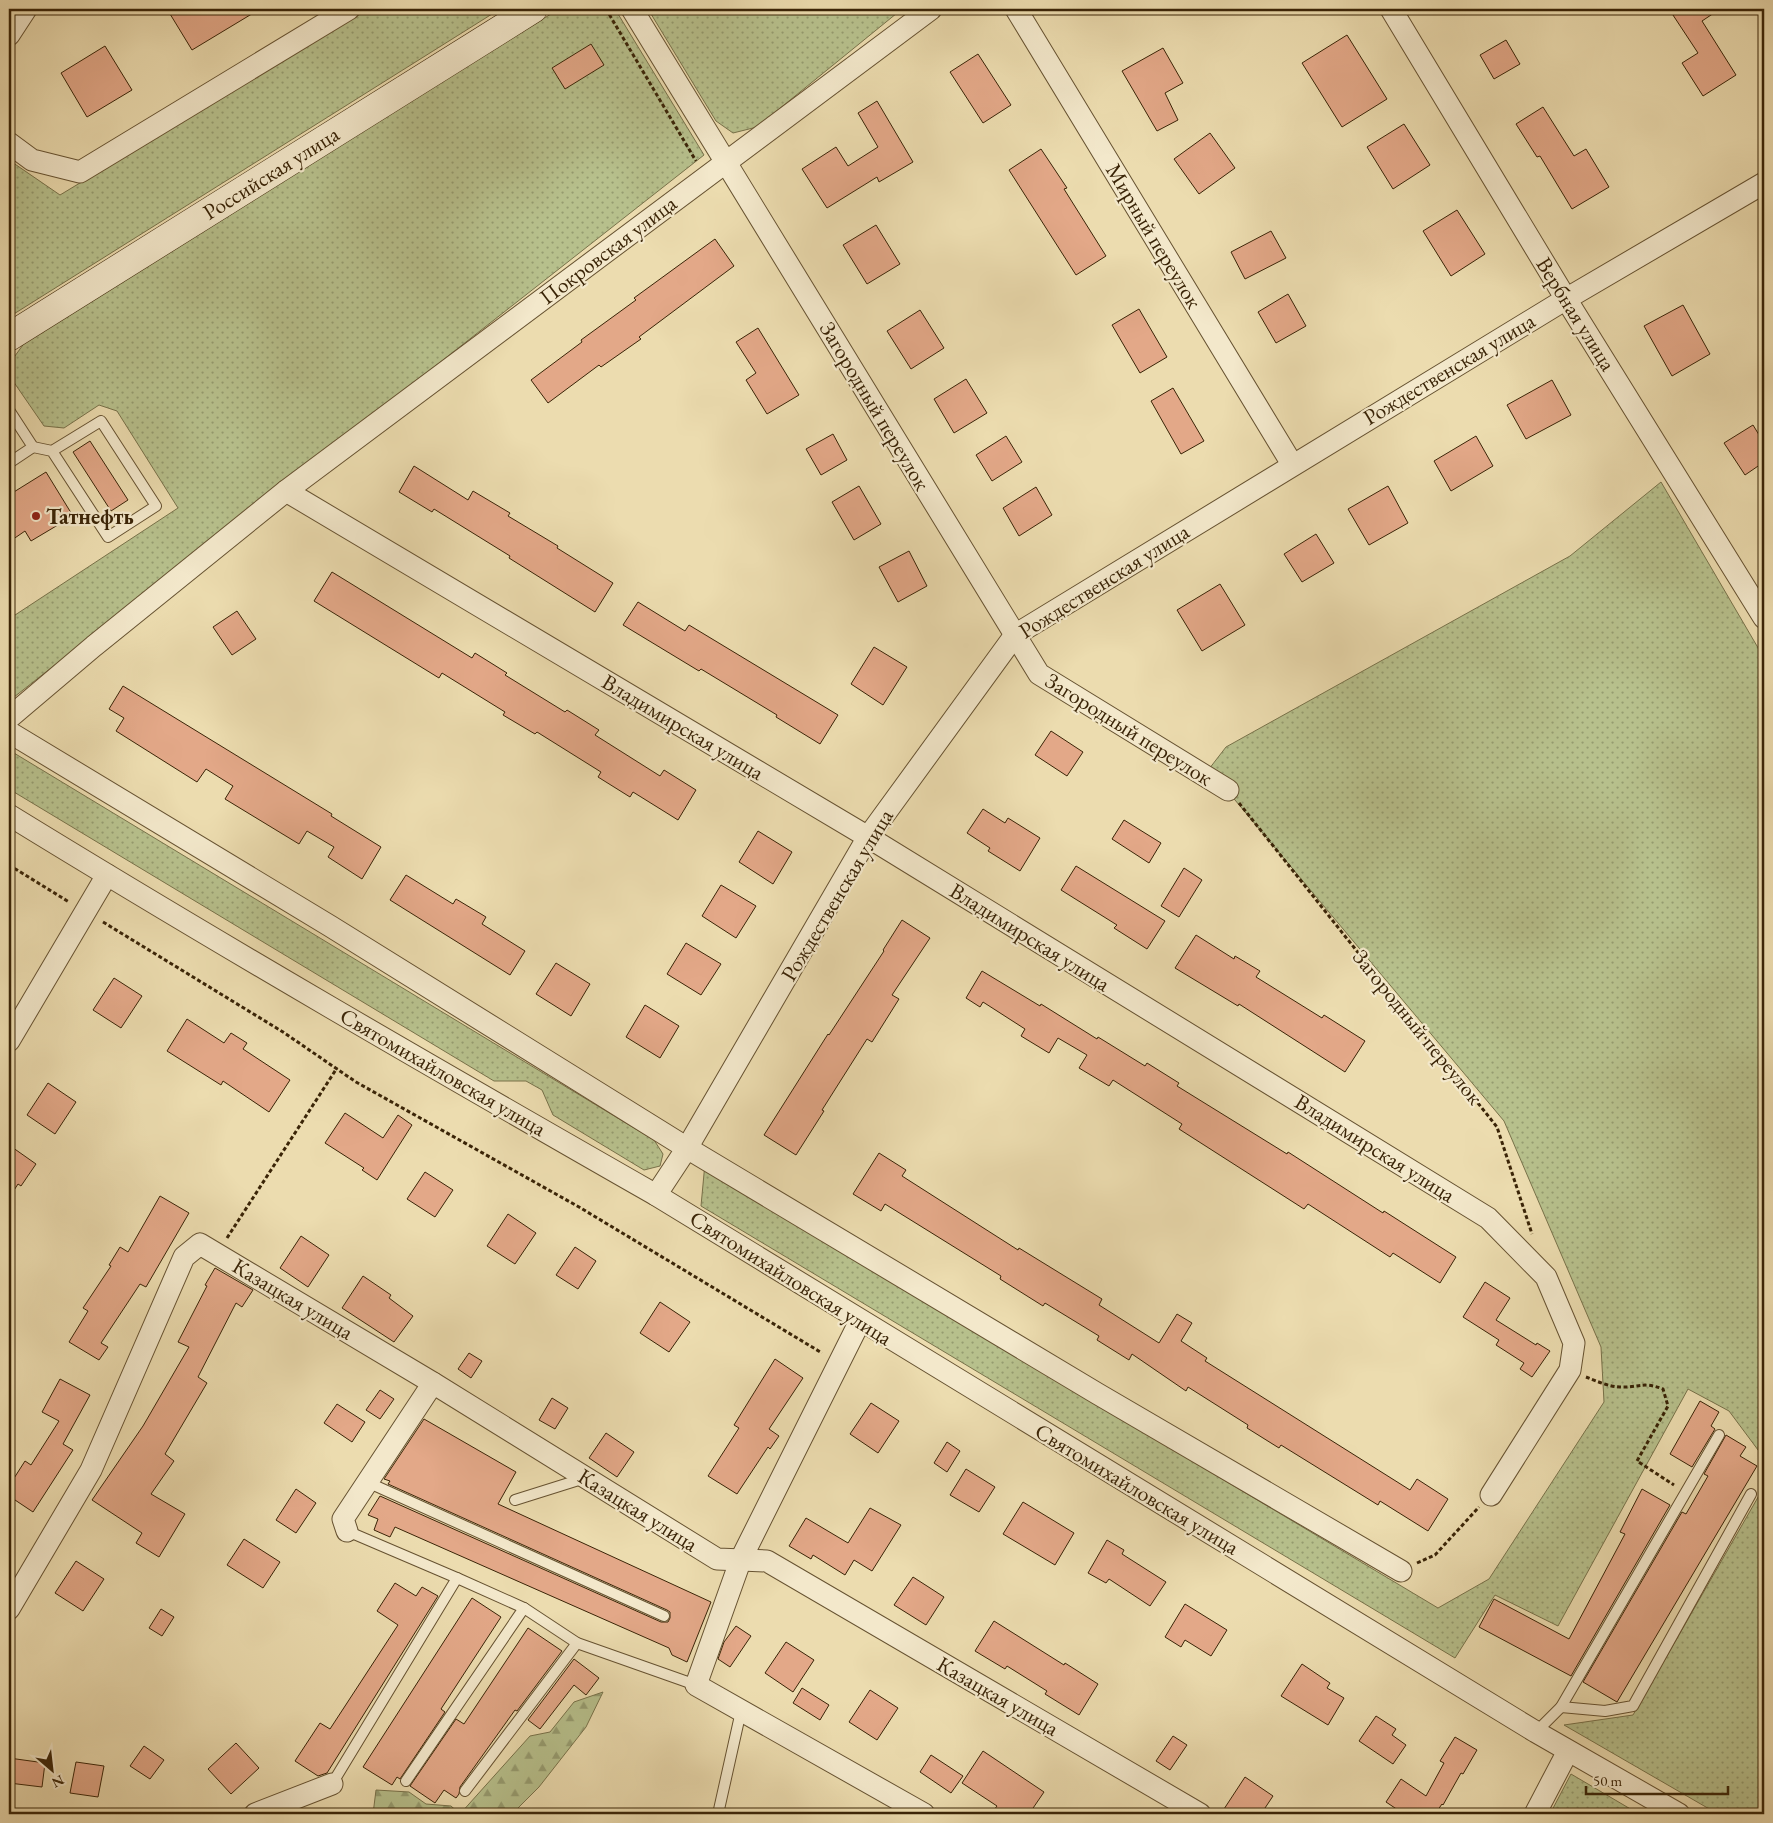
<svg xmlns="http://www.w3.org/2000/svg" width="1773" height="1823" viewBox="0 0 1773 1823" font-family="'EB Garamond',serif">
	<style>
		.grass { fill: url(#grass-dots); stroke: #78724a }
		.forest { fill: url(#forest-firs); stroke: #78724a }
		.building { fill: #e3a888; stroke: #3a2407 }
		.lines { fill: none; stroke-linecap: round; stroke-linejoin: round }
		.lane-casing { stroke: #665231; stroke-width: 12 }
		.street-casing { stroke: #665231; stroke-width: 23 }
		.secondary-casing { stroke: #3a2407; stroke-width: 29 }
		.path { stroke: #3a2407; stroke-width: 3; stroke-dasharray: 4 2.5; stroke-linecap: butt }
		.lane { stroke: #f3e8cb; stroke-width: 10 }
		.street { stroke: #f3e8cb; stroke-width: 21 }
		.secondary { stroke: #f3e8cb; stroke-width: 28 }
		.poi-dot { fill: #8f2418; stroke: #f3e8cb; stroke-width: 2 }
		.labels { text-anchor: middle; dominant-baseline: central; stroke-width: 4.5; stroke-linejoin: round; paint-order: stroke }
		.street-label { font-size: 22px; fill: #3a2407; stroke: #f3e8cb }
		.poi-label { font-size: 22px; font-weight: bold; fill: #3a2407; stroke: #f3e8cb; text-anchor: start }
	</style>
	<defs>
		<pattern id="grass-dots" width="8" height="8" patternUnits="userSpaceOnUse" patternTransform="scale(1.25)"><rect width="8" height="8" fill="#b7c08c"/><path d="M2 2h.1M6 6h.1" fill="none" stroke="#969c70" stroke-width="1.8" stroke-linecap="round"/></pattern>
		<pattern id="forest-firs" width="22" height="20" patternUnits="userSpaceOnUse" patternTransform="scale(1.25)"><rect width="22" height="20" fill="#b7c08c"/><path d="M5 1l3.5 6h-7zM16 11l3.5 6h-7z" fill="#969c70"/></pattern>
	</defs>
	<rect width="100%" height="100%" fill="#ecdcaf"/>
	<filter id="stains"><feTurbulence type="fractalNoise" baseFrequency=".004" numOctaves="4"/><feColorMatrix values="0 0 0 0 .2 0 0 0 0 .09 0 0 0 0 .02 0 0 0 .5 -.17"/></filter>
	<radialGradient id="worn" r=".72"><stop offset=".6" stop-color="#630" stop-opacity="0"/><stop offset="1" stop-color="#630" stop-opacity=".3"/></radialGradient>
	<g class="grass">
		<path d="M368,9h132l-491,308v-157l51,35z"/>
		<path d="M559,9h56l89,146 -695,546v-82l169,-111 -61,-97 -18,-6 -35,23 -20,-2 -31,-45 -1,-21 16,-22z"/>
		<path d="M648,9h254l-145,118 -24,6 -17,-12z"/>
		<path d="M1661,482l103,176v800l-35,-47 -41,-22 -130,237 -63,-31 -40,63 -754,-452 4,-43 442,271 291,174 51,-29 115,-177 -3,-55 -97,-226 -295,-352 17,-22 344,-191z"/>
		<path d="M9,750l645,390 9,14 -3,12 -16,4 -91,-55 -11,-25 -16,-9h-32l-485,-292z"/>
		<path d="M1764,1479v335h-46l-154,-89 69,-10 128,-223z"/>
		<path d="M1571,1774l68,40h-89z"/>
	</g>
	<g class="forest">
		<path d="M603,1692l-17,35 -47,60 -27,27h-52l70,-78 20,-4 24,-30z"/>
		<path d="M376,1790l33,2 17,12 25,2 9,8h-87z"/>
	</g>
	<g class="building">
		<path d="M167,9h93l-68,41z"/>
		<path d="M1669,9h51l-18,12 34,54 -33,21 -21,-33 16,-10z"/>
		<path d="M1347,35l40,64 -45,28 -40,-64z"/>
		<path d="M1506,40l14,24 -26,15 -14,-24z"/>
		<path d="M591,44l13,21 -39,24 -13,-21z"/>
		<path d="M105,46l27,44 -45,27 -26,-44z"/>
		<path d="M1163,48l20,35 -18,10 13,27 -21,11 -35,-60z"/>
		<path d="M978,54l33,51 -28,18 -33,-51z"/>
		<path d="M877,101l36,61 -34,20 -2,-5 -50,31 -25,-39 34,-22 12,19 30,-19 -20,-34z"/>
		<path d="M1543,107l31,49 12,-7 23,38 -37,22 -32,-53 -3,1 -21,-33z"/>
		<path d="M1404,124l26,41 -37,24 -26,-42z"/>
		<path d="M1210,133l25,35 -36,26 -25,-35z"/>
		<path d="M1041,149l26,39 -3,1 42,67 -30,19 -67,-105z"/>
		<path d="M1457,210l28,44 -34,22 -28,-45z"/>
		<path d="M876,225l24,39 -33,20 -24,-39z"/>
		<path d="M1271,231l15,27 -41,21 -14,-27z"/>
		<path d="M715,239l19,27 -95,71 2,2 -40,28 -2,-2 -51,38 -17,-23 51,-38 -1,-2 55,-40 -2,-2z"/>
		<path d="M1288,294l18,32 -30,17 -18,-31z"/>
		<path d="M1683,305l27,49 -38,22 -28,-50z"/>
		<path d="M1139,309l28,48 -27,16 -28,-48z"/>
		<path d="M920,310l24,38 -33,21 -24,-38z"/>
		<path d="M758,328l41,67 -32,19 -21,-34 10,-7 -20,-31z"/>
		<path d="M966,379l21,34 -33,20 -20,-34z"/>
		<path d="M1552,380l19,35 -45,24 -19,-34z"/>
		<path d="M1173,388l31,53 -23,13 -30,-53z"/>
		<path d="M1753,425l11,18v19l-19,13 -21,-32z"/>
		<path d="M833,434l14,26 -26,15 -15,-26z"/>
		<path d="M1006,436l16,26 -30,19 -16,-26z"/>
		<path d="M1476,436l17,30 -42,25 -17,-30z"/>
		<path d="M90,441l38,59 -17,11 -38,-59z"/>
		<path d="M414,466l54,34 5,-9 37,22 -2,3 50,30 -1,2 56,35 -18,29 -86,-54 1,-2 -76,-47 -2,3 -33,-20z"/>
		<path d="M46,472l27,44 -42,25 -6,-10 -16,11v-47z"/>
		<path d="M859,486l22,38 -27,16 -22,-38z"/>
		<path d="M1388,486l20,37 -39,22 -21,-36z"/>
		<path d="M1036,487l16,28 -33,21 -16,-28z"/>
		<path d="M1316,534l18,29 -32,19 -18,-28z"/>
		<path d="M909,551l18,35 -29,16 -19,-35z"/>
		<path d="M332,572l140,86 3,-5 32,20 -2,2 60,37 2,-2 32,20 -4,5 65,41 4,-6 32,20 -18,30 -45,-28 -3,5 -32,-20 3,-5 -64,-40 -2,2 -32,-19 2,-3 -63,-39 -3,5 -125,-77z"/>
		<path d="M1220,584l25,41 -43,26 -25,-41z"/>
		<path d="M638,602l47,29 4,-6 149,90 -18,29 -44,-27 1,-2 -76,-46 -2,2 -76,-46z"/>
		<path d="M237,611l19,28 -24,16 -19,-28z"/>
		<path d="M874,647l33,20 -24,38 -32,-21z"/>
		<path d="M123,686l209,128 -1,2 50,31 -19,32 -34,-22 6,-10 -27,-16 -8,13 -74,-45 8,-13 -27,-17 -9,13 -81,-51 8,-13 -15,-9z"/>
		<path d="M1051,731l32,21 -16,24 -32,-21z"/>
		<path d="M983,809l22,14 3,-5 32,20 -20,33 -32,-20 2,-3 -23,-15z"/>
		<path d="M1124,820l37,23 -12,20 -37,-24z"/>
		<path d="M758,831l34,21 -19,32 -34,-22z"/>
		<path d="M1076,866l89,55 -18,28 -33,-21 3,-3 -56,-35z"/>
		<path d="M1184,868l18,12 -23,37 -18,-11z"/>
		<path d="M406,875l47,29 3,-5 30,18 -4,7 43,27 -15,24 -120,-75z"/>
		<path d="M721,885l35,21 -20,32 -34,-22z"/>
		<path d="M902,920l28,18 -38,57 7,4 -27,43 -5,-3 -45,71 2,1 -28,44 -32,-20 64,-101 1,1 55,-84 -1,-1z"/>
		<path d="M1196,935l38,24 1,-3 25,15 -4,6 66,41 2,-3 41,26 -20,31 -106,-68 -1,2 -63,-38z"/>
		<path d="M686,943l35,21 -20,31 -34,-21z"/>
		<path d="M556,963l34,21 -19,32 -35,-22z"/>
		<path d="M982,971l58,35 1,-2 56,35 1,-2 47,29 2,-3 32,20 -2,3 110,68 1,-2 95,61 1,-2 72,46 -16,26 -47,-30 -3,4 -82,-53 -4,5 -125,-80 3,-5 -69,-44 -4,6 -30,-18 8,-13 -29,-17 -9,15 -28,-17 4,-7 -42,-27 -3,5 -14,-9z"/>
		<path d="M114,978l28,18 -21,32 -28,-18z"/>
		<path d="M645,1005l34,21 -19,32 -34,-21z"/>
		<path d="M187,1019l37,24 7,-10 16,10 -4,6 47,31 -21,32 -46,-31 -2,4 -54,-34z"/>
		<path d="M48,1083l28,19 -21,32 -28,-19z"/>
		<path d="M345,1113l38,25 15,-23 14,10 -35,55 -15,-10 2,-2 -39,-25z"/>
		<path d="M9,1145l27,19 -15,22 -3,-2 -9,14z"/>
		<path d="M879,1153l27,17 -4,6 116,74 1,-2 83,51 -3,6 60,38 18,-29 15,9 -11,18 26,17 -2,3 205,129 7,-11 31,20 -20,32 -48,-30 -2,4 -97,-60 -2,3 -32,-20 1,-3 -60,-38 -2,4 -54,-37 -3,6 -32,-20 2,-4 -54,-33 -2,3 -43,-27 1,-3 -116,-72 -4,7 -28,-17z"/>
		<path d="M425,1172l28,18 -18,27 -28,-18z"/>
		<path d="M160,1196l29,17 -43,74 -6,-3 -39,59 7,4 -9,13 -30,-18 19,-31 -5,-3 28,-42 -2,-1 11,-18 8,5z"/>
		<path d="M508,1214l28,19 -21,31 -28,-18z"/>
		<path d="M301,1236l28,19 -21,32 -28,-19z"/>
		<path d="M575,1247l21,14 -18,28 -22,-14z"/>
		<path d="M215,1268l38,22 -11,17 -6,-4 -38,74 9,6 -42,71 9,7 -23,33 34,20 -26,43 -23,-14 6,-10 -50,-33 51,-74 46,-79 -11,-5 29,-56 -2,-1z"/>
		<path d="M363,1276l28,19 -2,3 24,18 -19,26 -52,-34z"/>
		<path d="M1485,1282l25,16 -14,22 40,25 1,-2 13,8 -18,26 -12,-8 4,-6 -28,-18 3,-5 -36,-23z"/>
		<path d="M660,1302l30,20 -21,30 -29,-19z"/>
		<path d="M469,1353l13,8 -11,17 -13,-9z"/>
		<path d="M775,1359l28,19 -34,51 10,7 -9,13 -2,-2 -31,47 -29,-18 31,-48 -5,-3z"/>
		<path d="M60,1379l30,16 -27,49 10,6 -40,62 -24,-16v-10l16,-25 6,4 28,-44 -17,-9z"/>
		<path d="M380,1390l14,9 -14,20 -14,-9z"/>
		<path d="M552,1398l16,10 -13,21 -16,-9z"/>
		<path d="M1700,1401l19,11 -8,14 4,3 -23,38 -22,-13z"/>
		<path d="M871,1403l28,18 -21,32 -28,-19z"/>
		<path d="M337,1404l28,18 -13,20 -28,-19z"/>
		<path d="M424,1419l92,53 -18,32 213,98 -24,60 -15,-7 -3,-7 -274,-121 -5,10 -16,-7 4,-11 -10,-4 12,-19 281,126h7l2,-4v-6l-3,-2 -279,-126 2,-3 -6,-2z"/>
		<path d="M606,1433l28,19 -17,25 -28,-19z"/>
		<path d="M1726,1435l20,12 -6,9 17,10 -140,236 -34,-20 99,-170 4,2 22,-38 -4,-2z"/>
		<path d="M947,1442l13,9 -13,21 -13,-9z"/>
		<path d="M966,1469l29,18 -16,25 -29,-17z"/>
		<path d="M296,1489l20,14 -20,30 -20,-13z"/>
		<path d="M1642,1489l28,16 -99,171 -92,-49 15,-28 75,40 56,-105 -5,-2z"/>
		<path d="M1023,1502l51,31 -19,32 -52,-31z"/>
		<path d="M870,1508l31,17 -29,46 -18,-11 -9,15 -32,-20 -2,4 -22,-13 17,-28 42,25z"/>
		<path d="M244,1539l36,23 -17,26 -36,-23z"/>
		<path d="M1107,1540l17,10 -2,4 44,28 -16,24 -41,-27 -3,4 -18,-10z"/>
		<path d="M76,1561l28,18 -21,32 -28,-18z"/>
		<path d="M913,1577l31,20 -18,28 -32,-20z"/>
		<path d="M395,1583l21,13 6,-9 16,9 -111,177 -9,3 -23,-15 25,-38 10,6 68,-104 -21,-14z"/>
		<path d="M472,1598l29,19 -60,92 4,3 -45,67 -3,-2 -5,8 -29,-18z"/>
		<path d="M1185,1604l42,26 -16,26 -26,-16 -4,7 -16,-10z"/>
		<path d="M161,1609l13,8 -12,19 -13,-8z"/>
		<path d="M994,1621l70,44 1,-2 33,21 -19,31 -34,-21 2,-3 -40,-25 -2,3 -30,-18z"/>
		<path d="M736,1626l15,10 -21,31 -12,-8 6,-17z"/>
		<path d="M528,1628l34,23 -45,60 -2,-1 -55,77 -1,7 -3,4 -12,-8 -9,13 -25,-17 46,-67 8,5z"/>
		<path d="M786,1642l28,18 -21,32 -28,-19z"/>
		<path d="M574,1659l25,19 -13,17 -12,-10 -34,44 -12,-9z"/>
		<path d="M1302,1664l28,19 -3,5 17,10 -16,27 -47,-29z"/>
		<path d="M802,1688l27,17 -9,15 -27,-17z"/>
		<path d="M870,1690l28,18 -21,32 -28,-18z"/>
		<path d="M1376,1716l20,13 -4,6 14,10 -13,19 -34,-23z"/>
		<path d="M1173,1736l14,9 -17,25 -14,-9z"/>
		<path d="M1455,1737l22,13 -14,24 -2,-1 -18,32 -1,-1 -7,10h-31l-18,-12 15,-23 25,17 18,-33 -4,-2z"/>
		<path d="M236,1743l23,25 -28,26 -23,-25z"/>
		<path d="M144,1746l20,14 -14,19 -20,-13z"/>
		<path d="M983,1751l61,41 -15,22h-38l6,-8 -35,-23z"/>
		<path d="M931,1755l32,21 -12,17 -31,-21z"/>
		<path d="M9,1758l36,5 -3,24 -33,-4z"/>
		<path d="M76,1762l28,4 -6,31 -28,-4z"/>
		<path d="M1245,1777l28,19 -12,18h-29l-8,-5z"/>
	</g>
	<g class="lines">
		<g class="lane-casing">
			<g id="lane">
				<path d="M9,410l24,37 -24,16"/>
				<path d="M33,447l19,4 49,-30 55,85 -48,31 -56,-86"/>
				<path d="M367,1482l297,134"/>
				<path d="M515,1500l70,-22"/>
				<path d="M457,1578l67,30 53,35 119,42"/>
				<path d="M1561,1707l44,4 28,-5 118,-212"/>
				<path d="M1536,1732l25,-25 158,-272"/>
				<path d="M406,1781l118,-173"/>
				<path d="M332,1784l125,-206 -110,-47"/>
				<path d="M465,1791l112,-148"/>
				<path d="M718,1814l23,-103"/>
			</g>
		</g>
		<g class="street-casing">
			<g id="street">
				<path d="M632,9l407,665 189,116"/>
				<path d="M1016,9l276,455"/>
				<path d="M1391,9l175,290 198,319"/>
				<path d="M9,35l17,-26"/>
				<path d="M9,143l23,17 48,12 269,-163"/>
				<path d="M286,491l582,346 620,381 58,59 28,66 -4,27 -79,125"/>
				<path d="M9,718l85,-72 192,-155 645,-482"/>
				<path d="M9,732l321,194 357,222 411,246 303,177"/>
				<path d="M9,815c213,131 430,256 647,380l880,537 143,82"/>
				<path d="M9,1041l98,-166"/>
				<path d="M656,1195l31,-47 181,-311 147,-202 551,-336 198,-116"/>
				<path d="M860,1321l-119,238 -45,126 228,129"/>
				<path d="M347,1531l-4,-12 90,-136"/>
				<path d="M9,1609l82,-139 93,-213 16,-13 233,139 284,176 50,2 433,253"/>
				<path d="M255,1814l77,-30"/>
				<path d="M1535,1814l33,-63"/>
			</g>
		</g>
		<g class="secondary-casing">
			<path id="secondary" d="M9,337l524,-328"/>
		</g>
		<g class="path">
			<path d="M606,9l90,152"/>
			<path d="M1239,803l258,324 35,107"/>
			<path d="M9,865l60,37"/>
			<path d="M103,922l180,110 73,50 223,125 243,146"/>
			<path d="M227,1238l110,-170"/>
			<path d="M1586,1377c10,4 24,10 34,10 19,1 22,-6 43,2l5,17 -31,55 37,24"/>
			<path d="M1417,1563l18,-8 44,-48"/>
		</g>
		<use href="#lane" class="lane"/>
		<use href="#street" class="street"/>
		<use href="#secondary" class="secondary"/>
	</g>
	<circle class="poi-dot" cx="36" cy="516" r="5"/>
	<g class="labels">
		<g class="street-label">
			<text transform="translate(271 173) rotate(-32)">Российская улица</text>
			<text transform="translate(1154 236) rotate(59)">Мирный переулок</text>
			<text transform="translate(608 250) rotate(-37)">Покровская улица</text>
			<text transform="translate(1576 314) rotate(58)">Вербная улица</text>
			<text transform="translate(1449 369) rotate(-31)">Рождественская улица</text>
			<text transform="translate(875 406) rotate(59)">Загородный переулок</text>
			<text transform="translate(1104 581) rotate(-32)">Рождественская улица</text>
			<text transform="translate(683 727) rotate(31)">Владимирская улица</text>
			<text transform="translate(1129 729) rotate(32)">Загородный переулок</text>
			<text transform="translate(837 895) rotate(-59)">Рождественская улица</text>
			<text transform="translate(1030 937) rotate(32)">Владимирская улица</text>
			<text transform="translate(1418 1027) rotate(51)">Загородный переулок</text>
			<text transform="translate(443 1072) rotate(30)">Святомихайловская улица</text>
			<text transform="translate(1375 1148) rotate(32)">Владимирская улица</text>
			<text transform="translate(791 1278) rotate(32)">Святомихайловская улица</text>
			<text transform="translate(293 1299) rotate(31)">Казацкая улица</text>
			<text transform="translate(1137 1489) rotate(31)">Святомихайловская улица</text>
			<text transform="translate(638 1510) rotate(32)">Казацкая улица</text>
			<text transform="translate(998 1696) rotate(30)">Казацкая улица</text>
		</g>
		<g class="poi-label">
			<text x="46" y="516">Татнефть</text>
		</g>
	</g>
	<rect width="1773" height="1823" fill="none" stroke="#ecdcaf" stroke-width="30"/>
	<rect x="10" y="10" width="1753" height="1803" fill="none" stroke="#3a2407" stroke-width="2.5"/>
	<rect x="15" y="15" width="1743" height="1793" fill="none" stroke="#3a2407"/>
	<g transform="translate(52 1770) rotate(152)" stroke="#f3e8cb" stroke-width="4" paint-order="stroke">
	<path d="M0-4L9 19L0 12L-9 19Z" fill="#3a2407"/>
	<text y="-8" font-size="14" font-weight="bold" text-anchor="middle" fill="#3a2407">N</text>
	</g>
	<path d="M1586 1786v8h142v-8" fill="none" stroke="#3a2407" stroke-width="2.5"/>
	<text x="1593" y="1786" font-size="15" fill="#3a2407" stroke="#f3e8cb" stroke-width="4" paint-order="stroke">50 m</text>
	<rect width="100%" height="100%" filter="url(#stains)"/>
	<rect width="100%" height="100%" fill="url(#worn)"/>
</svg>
